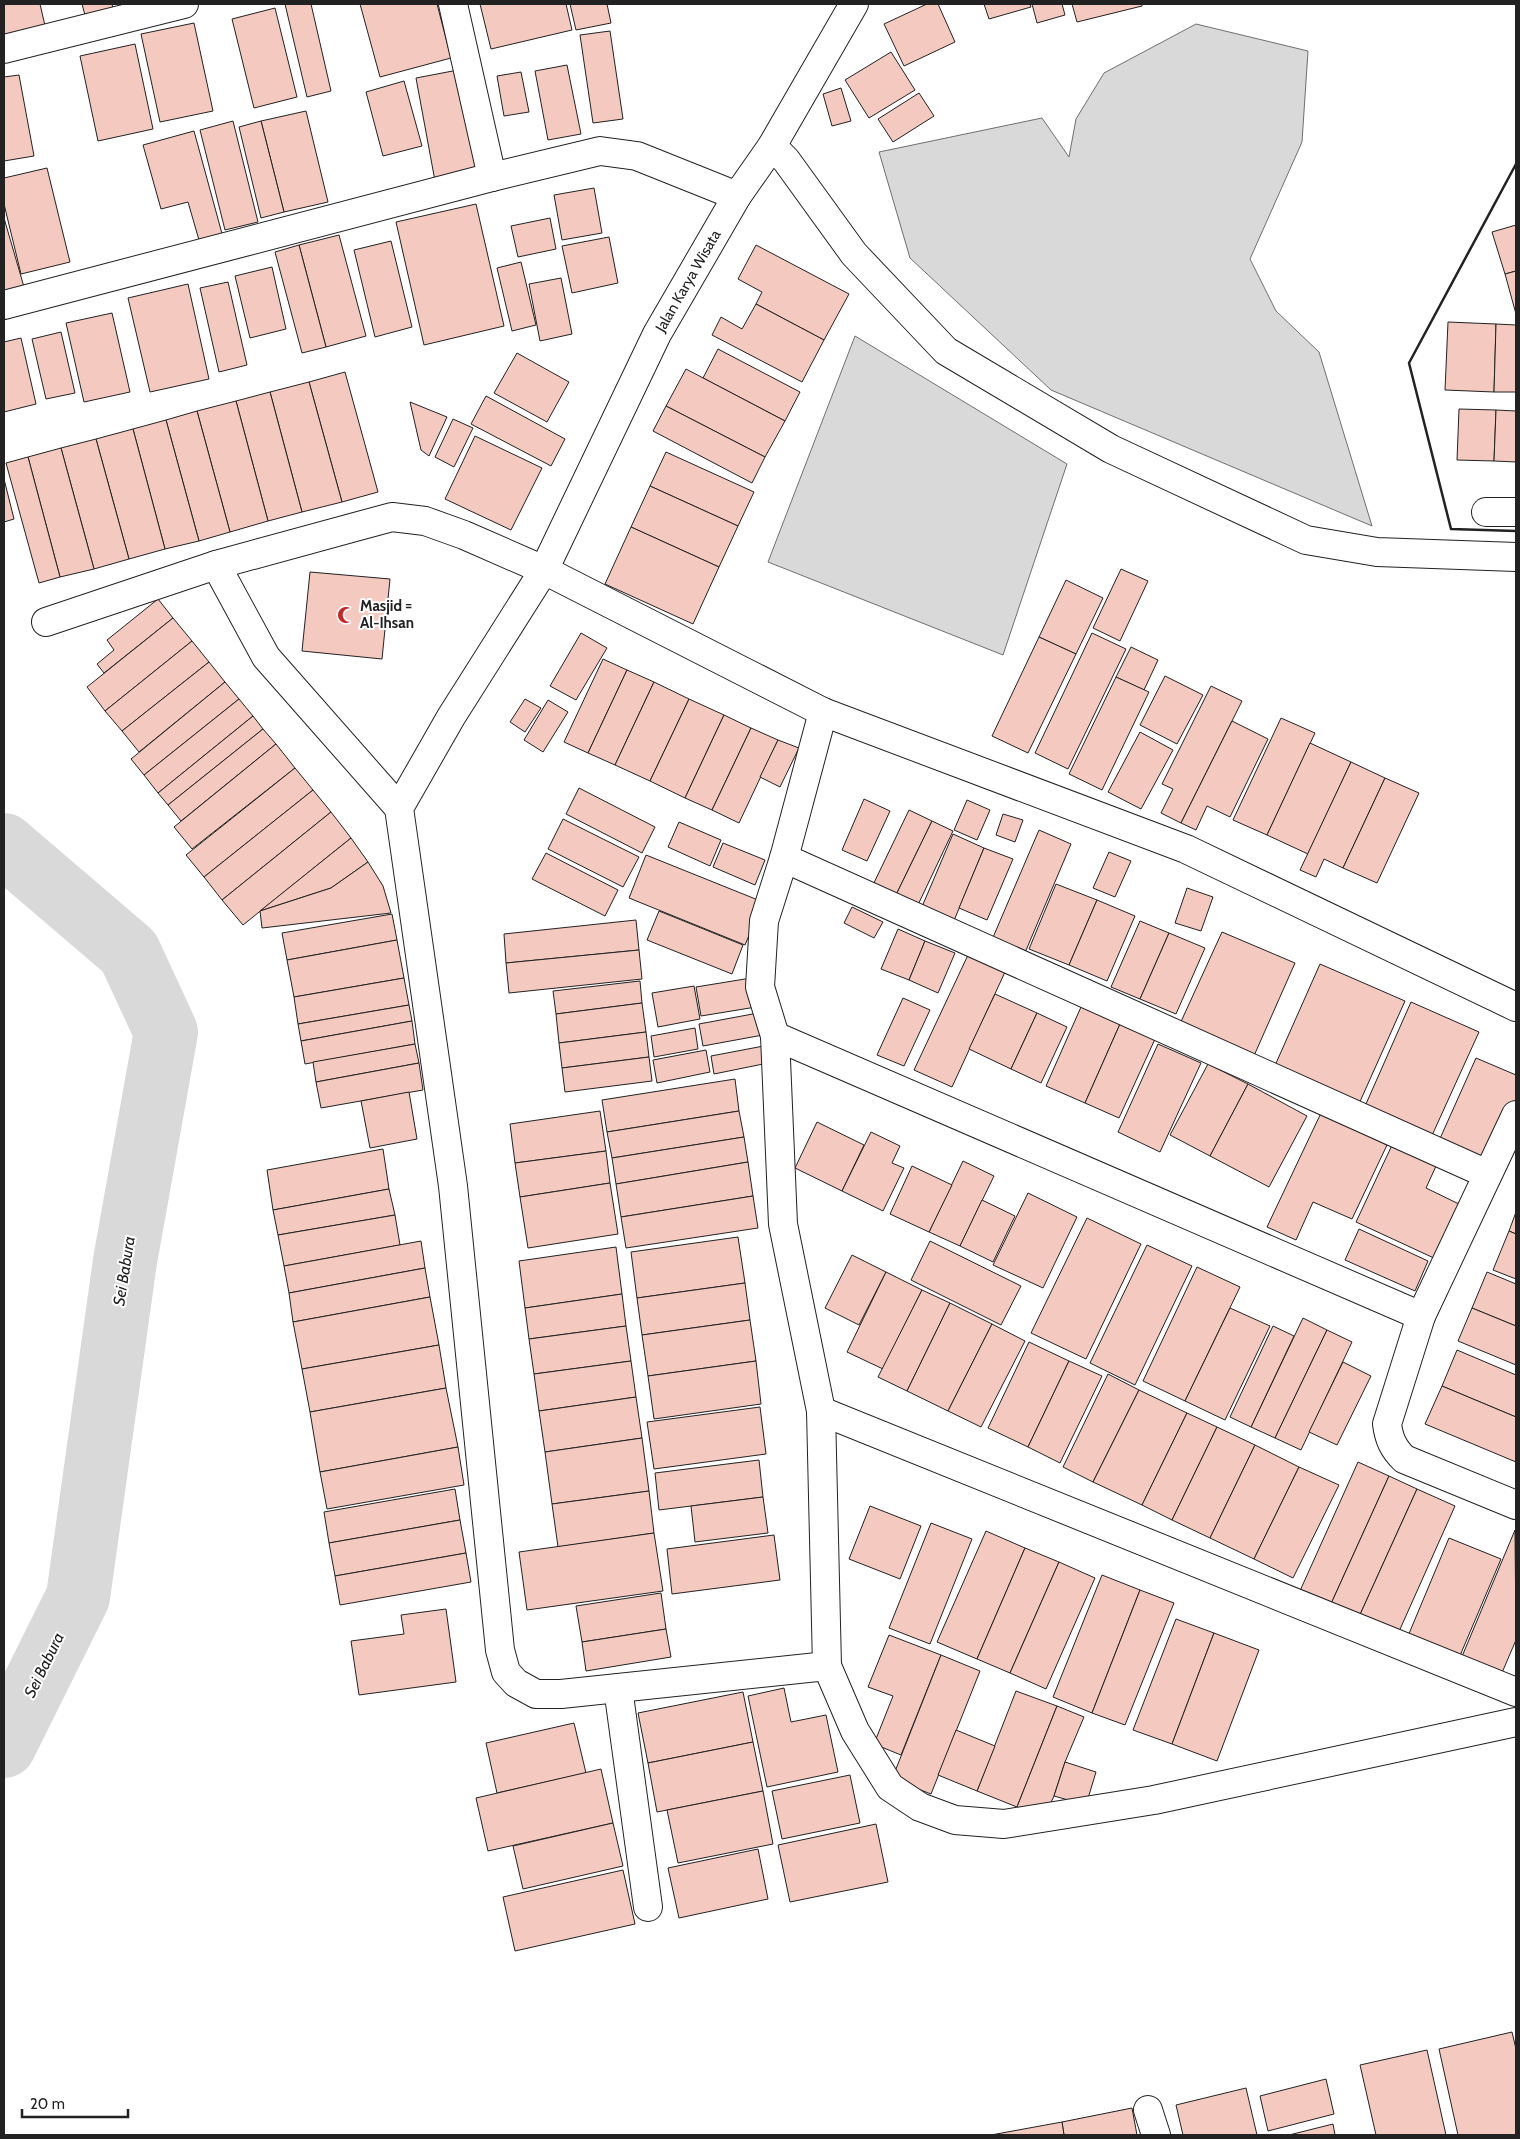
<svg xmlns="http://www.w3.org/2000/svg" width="1520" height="2139" viewBox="0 0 1520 2139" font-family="Cabin,sans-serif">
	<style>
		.water { fill: #d9d9d9; stroke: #6f6f6f }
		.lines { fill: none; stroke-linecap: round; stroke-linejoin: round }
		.river { stroke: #d9d9d9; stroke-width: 64 }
		.building { fill: #f3c9c0; stroke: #222 }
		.minor-casing { stroke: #222; stroke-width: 30 }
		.minor { stroke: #fff; stroke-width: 28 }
		.wall { stroke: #222; stroke-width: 2.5 }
		.labels { text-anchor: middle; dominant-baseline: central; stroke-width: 4; stroke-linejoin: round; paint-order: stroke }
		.street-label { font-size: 15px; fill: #222; stroke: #fff }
		.poi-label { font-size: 15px; font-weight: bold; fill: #222; stroke: #fff; text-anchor: start }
		.water-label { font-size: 16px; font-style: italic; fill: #222; stroke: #fff }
	</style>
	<rect width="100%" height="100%" fill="#fff"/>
	<g class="water">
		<path d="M1196,24l112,27 -6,91 -52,117 26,52 43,41 53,174 -321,-136 -141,-132 -31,-106 163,-34 27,39 7,-38 28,-46z"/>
		<path d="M855,336l212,128 -64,191 -235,-93z"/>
	</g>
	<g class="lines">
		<path class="river" d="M4,845l125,107 37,80 -41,229 -47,336 -74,149"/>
	</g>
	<g class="building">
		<path d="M4,4h36l6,26 -42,9z"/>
		<path d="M82,4h30l3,12 -28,7z"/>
		<path d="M285,4h26l20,87 -24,6z"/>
		<path d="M360,4h77l14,54 -71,19z"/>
		<path d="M480,4h86l6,26 -81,19z"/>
		<path d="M570,4h37l4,19 -35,7z"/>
		<path d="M927,4h11l17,38 -51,24 -20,-42z"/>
		<path d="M984,4h46l1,3 -42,12z"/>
		<path d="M1032,4h30l3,11 -28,8z"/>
		<path d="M1072,4h70v2l-65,16z"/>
		<path d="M275,8l22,89 -43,11 -22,-89z"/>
		<path d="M194,23l19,88 -53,11 -19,-88z"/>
		<path d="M610,31l13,88 -30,4 -13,-88z"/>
		<path d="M135,44l18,85 -55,12 -18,-85z"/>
		<path d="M891,52l24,38 -46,28 -24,-38z"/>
		<path d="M567,65l14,69 -33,6 -13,-69z"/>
		<path d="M458,70l19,103 -42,8 -19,-103z"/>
		<path d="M521,72l8,40 -25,4 -7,-40z"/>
		<path d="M19,75l15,81 -30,5v-84z"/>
		<path d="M404,81l18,65 -39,10 -17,-64z"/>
		<path d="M841,88l10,33 -19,5 -9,-32z"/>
		<path d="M919,93l15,23 -41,26 -15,-23z"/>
		<path d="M306,111l22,91 -44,10 -23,-91z"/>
		<path d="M233,121l25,101 -33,8 -25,-100z"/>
		<path d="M261,121l23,91 -23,6 -22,-91z"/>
		<path d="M194,131l30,110 -23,6 -13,-45 -27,7 -18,-64z"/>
		<path d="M47,168l23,94 -49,12 -17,-70v-26z"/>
		<path d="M594,188l8,45 -40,7 -8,-45z"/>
		<path d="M476,204l28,122 -80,19 -28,-123z"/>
		<path d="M4,218l20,69 -20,6z"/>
		<path d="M550,218l6,31 -38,8 -7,-31z"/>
		<path d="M1516,225v46l-11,3 -13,-42z"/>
		<path d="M339,235l27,101 -40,11 -27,-102z"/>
		<path d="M609,237l9,46 -46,10 -10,-47z"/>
		<path d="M391,241l21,86 -37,10 -21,-87z"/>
		<path d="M299,245l27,102 -24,6 -27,-101z"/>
		<path d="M756,245l93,49 -25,46 -68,-36 6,-12 -24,-13z"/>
		<path d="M521,262l15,63 -24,6 -15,-63z"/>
		<path d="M272,267l14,62 -36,9 -15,-62z"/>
		<path d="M1516,271v43l-11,-40z"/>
		<path d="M561,278l11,56 -32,7 -11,-57z"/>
		<path d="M228,282l19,83 -28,7 -19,-84z"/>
		<path d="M188,284l21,95 -59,13 -22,-94z"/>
		<path d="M756,304l68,36 -22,42 -90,-47 9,-18 21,12z"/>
		<path d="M112,313l18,79 -46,10 -18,-79z"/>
		<path d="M1448,322l48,2 -2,68 -49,-2z"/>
		<path d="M1496,324l20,1v67h-22z"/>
		<path d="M61,332l14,61 -29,6 -14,-60z"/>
		<path d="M21,338l15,66 -32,8v-70z"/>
		<path d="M718,349l82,43 -15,29 -82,-43z"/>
		<path d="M517,353l52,29 -22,40 -53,-29z"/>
		<path d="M686,369l99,52 -20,36 -99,-51z"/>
		<path d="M345,372l33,120 -36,10 -33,-120z"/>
		<path d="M309,382l33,120 -40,10 -32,-120z"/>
		<path d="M270,392l32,120 -34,9 -32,-120z"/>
		<path d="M486,396l79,43 -14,27 -80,-42z"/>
		<path d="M236,401l32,120 -38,11 -33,-121z"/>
		<path d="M410,402l37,15 -18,39 -8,-6z"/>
		<path d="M666,406l99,51 -13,26 -99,-52z"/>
		<path d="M1459,409l37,1 -2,51 -37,-1z"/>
		<path d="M1496,410l20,1v51l-22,-1z"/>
		<path d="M197,411l33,121 -31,9 -33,-121z"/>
		<path d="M453,419l20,9 -19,39 -19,-10z"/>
		<path d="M166,420l33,121 -34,8 -32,-120z"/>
		<path d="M133,429l32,120 -36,10 -33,-120z"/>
		<path d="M475,436l67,32 -31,62 -66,-31z"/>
		<path d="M96,439l33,120 -35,10 -33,-121z"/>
		<path d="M61,448l33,121 -34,8 -32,-120z"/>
		<path d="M666,452l88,40 -16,34 -88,-40z"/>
		<path d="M28,457l32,120 -21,6 -33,-120z"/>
		<path d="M4,479l10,40 -10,3z"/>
		<path d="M650,486l88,40 -19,41 -88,-40z"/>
		<path d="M631,527l88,40 -26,57 -88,-40z"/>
		<path d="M1121,569l27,12 -28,60 -27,-13z"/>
		<path d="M310,572l80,7 -8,80 -80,-8z"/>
		<path d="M1066,580l37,18 -27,56 -37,-17z"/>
		<path d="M158,599l15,19 -69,55 -7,-9 17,-14 -7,-10z"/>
		<path d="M173,618l19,23 -87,70 -18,-24z"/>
		<path d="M581,633l26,15 -31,52 -26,-14z"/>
		<path d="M1092,633l34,16 -58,120 -33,-16z"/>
		<path d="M1039,637l37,17 -48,99 -36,-17z"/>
		<path d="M192,641l17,21 -87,69 -17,-20z"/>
		<path d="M1131,647l27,13 -14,30 -28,-13z"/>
		<path d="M603,659l24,11 -39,83 -24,-11z"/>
		<path d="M209,662l16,20 -86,70 -17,-21z"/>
		<path d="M627,670l27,12 -39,83 -27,-12z"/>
		<path d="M1165,676l38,19 -26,49 -37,-19z"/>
		<path d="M1116,677l33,15 -47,98 -33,-16z"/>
		<path d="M225,682l14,17 -95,76 -13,-16z"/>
		<path d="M654,682l35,17 -39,82 -35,-16z"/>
		<path d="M1211,686l31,15 -61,122 -20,-10 12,-24 -11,-5z"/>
		<path d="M239,699l14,17 -95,77 -14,-18z"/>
		<path d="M525,699l16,9 -16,24 -15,-10z"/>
		<path d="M689,699l35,16 -39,83 -35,-17z"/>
		<path d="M548,700l20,12 -25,40 -19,-12z"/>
		<path d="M724,715l27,13 -39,82 -27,-12z"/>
		<path d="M253,716l10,13 -95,76 -10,-12z"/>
		<path d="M1281,718l34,15 -48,102 -34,-15z"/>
		<path d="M1232,721l36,18 -38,78 -23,-11 -11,24 -15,-7z"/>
		<path d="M751,728l27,12 -39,83 -27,-13z"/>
		<path d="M263,729l13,15 -95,77 -13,-16z"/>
		<path d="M1140,732l33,18 -32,59 -33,-17z"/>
		<path d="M778,740l21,8 -19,39 -20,-10z"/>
		<path d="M1310,743l41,19 -43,92 -41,-19z"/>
		<path d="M276,744l19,24 -103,81 -18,-22z"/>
		<path d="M1351,762l34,16 -42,90 -19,-9 -8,18 -16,-7z"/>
		<path d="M295,768l18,22 -109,87 -18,-22z"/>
		<path d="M1385,778l34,15 -42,90 -34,-15z"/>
		<path d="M579,788l76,39 -13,26 -76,-39z"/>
		<path d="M313,790l18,22 -109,88 -18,-23z"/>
		<path d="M864,799l26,12 -23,50 -25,-11z"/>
		<path d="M967,800l23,10 -13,30 -23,-10z"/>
		<path d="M909,810l23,11 -38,78 -23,-10z"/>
		<path d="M331,812l20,26 -108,87 -21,-25z"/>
		<path d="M1003,814l20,6 -8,22 -19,-7z"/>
		<path d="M563,819l76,38 -16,30 -75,-38z"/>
		<path d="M932,821l21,10 -37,78 -22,-10z"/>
		<path d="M679,822l42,18 -11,26 -42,-19z"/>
		<path d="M1039,830l32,14 -47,111 -33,-13z"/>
		<path d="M953,834l31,14 -31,75 -32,-14z"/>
		<path d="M351,838l17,24 -37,26 -71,23z"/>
		<path d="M723,843l42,17 -10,25 -42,-18z"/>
		<path d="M984,848l29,11 -26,61 -28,-12z"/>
		<path d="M1109,852l22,9 -16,36 -22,-9z"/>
		<path d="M546,853l72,37 -13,26 -73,-37z"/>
		<path d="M646,855l117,47 -18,43 -116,-47z"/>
		<path d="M368,862l15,24 8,27 -129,15 -2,-17 71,-23z"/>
		<path d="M1056,884l41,16 -28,65 -40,-16z"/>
		<path d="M1187,888l26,9 -12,34 -26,-8z"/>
		<path d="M1097,900l38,16 -28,65 -38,-16z"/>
		<path d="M852,907l31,15 -9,16 -30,-15z"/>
		<path d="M659,911l84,34 -11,29 -85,-34z"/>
		<path d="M392,914l5,26 -110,20 -5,-27z"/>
		<path d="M636,920l3,30 -133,13 -2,-29z"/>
		<path d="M1140,921l29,12 -29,66 -29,-12z"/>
		<path d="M898,929l27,12 -16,39 -28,-11z"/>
		<path d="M1222,932l73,31 -42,95 -74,-32z"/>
		<path d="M1169,933l36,15 -29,66 -36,-15z"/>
		<path d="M397,940l7,38 -110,19 -7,-37z"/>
		<path d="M925,941l30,12 -17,40 -29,-13z"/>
		<path d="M639,950l3,29 -133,14 -3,-30z"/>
		<path d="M968,955l37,17 -53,115 -38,-17z"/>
		<path d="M1320,964l85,37 -47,105 -85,-36z"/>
		<path d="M404,978l5,27 -111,19 -4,-27z"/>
		<path d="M751,978l5,29 -55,9 -5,-29z"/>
		<path d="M640,981l2,22 -86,11 -3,-23z"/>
		<path d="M694,986l6,33 -42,8 -6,-34z"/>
		<path d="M995,994l42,19 -26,56 -42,-20z"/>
		<path d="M903,998l27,12 -26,56 -27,-11z"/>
		<path d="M1411,1002l68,30 -50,110 -67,-29z"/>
		<path d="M642,1003l4,29 -87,11 -3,-29z"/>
		<path d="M409,1005l3,16 -111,20 -3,-17z"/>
		<path d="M1081,1007l39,17 -35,79 -39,-17z"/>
		<path d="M758,1013l5,22 -60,11 -4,-22z"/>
		<path d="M1037,1013l30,14 -26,56 -30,-14z"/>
		<path d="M412,1021l3,23 -110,20 -4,-23z"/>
		<path d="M1120,1024l35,15 -36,79 -34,-15z"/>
		<path d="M695,1028l3,21 -44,8 -3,-21z"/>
		<path d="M646,1032l3,25 -87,11 -3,-25z"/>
		<path d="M415,1044l4,19 -103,19 -3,-20z"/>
		<path d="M1158,1044l43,19 -41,89 -42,-20z"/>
		<path d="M769,1045l4,17 -59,12 -3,-18z"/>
		<path d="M706,1050l4,22 -53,11 -4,-23z"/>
		<path d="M649,1057l3,24 -87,11 -3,-24z"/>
		<path d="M1476,1058l40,17v27l-28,63 -50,-22z"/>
		<path d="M419,1063l4,27 -102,18 -5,-26z"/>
		<path d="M1208,1064l40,20 -38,72 -40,-21z"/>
		<path d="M735,1079l4,32 -132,21 -5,-32z"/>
		<path d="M1248,1084l59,32 -38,71 -59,-31z"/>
		<path d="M409,1092l8,47 -47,9 -9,-47z"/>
		<path d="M600,1111l6,40 -91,12 -5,-39z"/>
		<path d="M739,1111l5,26 -132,21 -5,-26z"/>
		<path d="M1321,1113l66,32 -35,74 -39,-17 -17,38 -29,-13z"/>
		<path d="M817,1122l47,23 -22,46 -47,-23z"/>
		<path d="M871,1132l29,14 -8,17 12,5 -21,43 -41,-20z"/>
		<path d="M744,1137l4,25 -132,22 -4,-26z"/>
		<path d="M1393,1143l44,21 -11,24 35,17 -25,54 -80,-37z"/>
		<path d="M383,1149l6,40 -116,21 -6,-40z"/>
		<path d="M606,1151l4,32 -90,14 -5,-34z"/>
		<path d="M963,1161l31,15 -34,70 -31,-14z"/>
		<path d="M748,1162l5,34 -132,21 -5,-33z"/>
		<path d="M912,1166l40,19 -23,47 -39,-18z"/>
		<path d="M610,1183l8,51 -90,14 -8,-51z"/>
		<path d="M389,1189l6,26 -117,20 -5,-25z"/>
		<path d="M1028,1193l49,24 -34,71 -50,-23z"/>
		<path d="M753,1196l5,32 -132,20 -5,-31z"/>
		<path d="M982,1200l33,16 -22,46 -33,-16z"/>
		<path d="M1516,1212v22l-7,-3z"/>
		<path d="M395,1215l5,30 -116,21 -6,-31z"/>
		<path d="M1087,1218l54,26 -55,115 -55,-26z"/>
		<path d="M1359,1229l69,32 -13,30 -70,-31z"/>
		<path d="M1509,1231l7,3v45l-23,-9z"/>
		<path d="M738,1237l7,46 -108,15 -6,-46z"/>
		<path d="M421,1241l4,27 -136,25 -5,-27z"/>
		<path d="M930,1241l91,45 -20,39 -90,-45z"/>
		<path d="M1147,1245l45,21 -57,119 -45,-22z"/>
		<path d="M616,1247l6,47 -97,14 -6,-47z"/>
		<path d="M852,1255l34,17 -27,53 -34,-17z"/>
		<path d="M1197,1267l43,20 -55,114 -42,-20z"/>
		<path d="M425,1268l5,29 -137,25 -4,-29z"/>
		<path d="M886,1272l36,18 -39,79 -36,-17z"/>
		<path d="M1487,1272l29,12v42l-44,-18z"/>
		<path d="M745,1283l5,37 -108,15 -5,-37z"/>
		<path d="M922,1290l28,13 -43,88 -29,-14z"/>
		<path d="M622,1294l4,32 -97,13 -4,-31z"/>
		<path d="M430,1297l9,48 -137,24 -9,-47z"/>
		<path d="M950,1303l42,21 -44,87 -41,-20z"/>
		<path d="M1230,1308l40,18 -45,94 -40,-19z"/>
		<path d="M1472,1308l44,18v39l-58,-24z"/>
		<path d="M1303,1318l24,12 -52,108 -24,-11z"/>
		<path d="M750,1320l6,41 -108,15 -6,-41z"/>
		<path d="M992,1324l33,17 -44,86 -33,-16z"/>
		<path d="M626,1326l5,35 -97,13 -5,-35z"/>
		<path d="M1273,1326l21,10 -43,91 -21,-10z"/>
		<path d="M1327,1330l25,12 -51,108 -26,-12z"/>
		<path d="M1029,1342l40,19 -41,86 -40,-19z"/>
		<path d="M439,1345l7,43 -136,24 -8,-43z"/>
		<path d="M1457,1350l59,25v42l-74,-31z"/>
		<path d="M631,1361l5,36 -97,14 -5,-37z"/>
		<path d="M756,1361l5,43 -107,15 -6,-43z"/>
		<path d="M1069,1361l33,15 -42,87 -32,-16z"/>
		<path d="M1343,1362l28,14 -34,69 -28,-13z"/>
		<path d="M1108,1374l31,16 -46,92 -30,-15z"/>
		<path d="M1442,1386l74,31v45l-91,-38z"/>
		<path d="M446,1388l12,59 -138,25 -10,-60z"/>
		<path d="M1139,1390l48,23 -45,92 -49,-23z"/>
		<path d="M636,1397l6,41 -97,14 -6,-41z"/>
		<path d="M760,1407l6,47 -112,15 -7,-47z"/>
		<path d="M1187,1413l30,14 -45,93 -30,-15z"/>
		<path d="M1217,1427l38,18 -45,93 -38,-18z"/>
		<path d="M642,1438l7,53 -97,13 -7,-52z"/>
		<path d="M1255,1445l44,22 -45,92 -44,-21z"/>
		<path d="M458,1447l6,38 -137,24 -7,-37z"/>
		<path d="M759,1460l4,37 -104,13 -4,-37z"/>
		<path d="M1358,1462l31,14 -59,130 -31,-13z"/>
		<path d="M1299,1467l40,18 -46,93 -39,-19z"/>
		<path d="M1389,1476l28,13 -59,130 -28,-13z"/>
		<path d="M455,1489l5,31 -131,23 -5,-31z"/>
		<path d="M1417,1489l38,17 -58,130 -39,-17z"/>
		<path d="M649,1491l5,42 -96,14 -6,-43z"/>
		<path d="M763,1497l5,36 -73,9 -4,-36z"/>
		<path d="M870,1506l51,20 -21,53 -51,-20z"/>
		<path d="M460,1520l6,33 -131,23 -6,-33z"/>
		<path d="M931,1523l41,16 -42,105 -41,-16z"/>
		<path d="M1515,1530l1,110 -18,42 -40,-16z"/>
		<path d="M986,1531l39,17 -48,111 -40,-17z"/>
		<path d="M654,1533l9,58 -136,19 -8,-58z"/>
		<path d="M774,1535l6,45 -108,14 -5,-45z"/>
		<path d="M1449,1538l52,21 -42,99 -51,-22z"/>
		<path d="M1025,1548l34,14 -49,111 -33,-14z"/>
		<path d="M466,1553l5,29 -131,23 -5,-29z"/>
		<path d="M1059,1562l36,16 -49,111 -36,-16z"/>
		<path d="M1102,1575l38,15 -48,123 -39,-16z"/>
		<path d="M1140,1590l34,13 -49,122 -33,-12z"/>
		<path d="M661,1593l5,36 -84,13 -6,-36z"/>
		<path d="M446,1609l10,73 -97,13 -8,-54 53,-7 -3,-19z"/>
		<path d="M1176,1619l38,14 -42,111 -39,-14z"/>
		<path d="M666,1629l5,28 -85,14 -4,-29z"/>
		<path d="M1214,1633l45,17 -42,111 -45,-17z"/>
		<path d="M889,1635l52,20 -40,100 -27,-11 19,-48 -25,-9z"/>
		<path d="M941,1655l39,16 -49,123 -39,-15z"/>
		<path d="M784,1688l7,34 35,-7 12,57 -71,15 -19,-91z"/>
		<path d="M1016,1691l41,15 -40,101 -40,-16z"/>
		<path d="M743,1692l10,50 -105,21 -10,-50z"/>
		<path d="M1057,1706l27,11 -19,45 -11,34 -10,21 -27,-10z"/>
		<path d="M574,1723l12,50 -89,20 -11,-50z"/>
		<path d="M956,1730l39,16 -18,45 -39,-16z"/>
		<path d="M753,1742l10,49 -106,21 -9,-49z"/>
		<path d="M1065,1762l31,10 -10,33 -32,-9z"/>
		<path d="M601,1769l12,54 -125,28 -12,-53z"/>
		<path d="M850,1775l10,48 -78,16 -10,-48z"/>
		<path d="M763,1791l10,53 -95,19 -11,-53z"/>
		<path d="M613,1823l10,43 -100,23 -10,-43z"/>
		<path d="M876,1824l12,58 -98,20 -12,-57z"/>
		<path d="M758,1849l10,50 -89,19 -11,-50z"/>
		<path d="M623,1870l12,54 -120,27 -12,-54z"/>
		<path d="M1512,2032l4,17v86h-58l-19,-86z"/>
		<path d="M1427,2050l19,85h-70l-16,-70z"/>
		<path d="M1326,2079l8,35 -66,17 -8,-35z"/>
		<path d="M1246,2088l11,47h-74l-7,-30z"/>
		<path d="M1132,2108l5,27h-73l-2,-13z"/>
		<path d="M1062,2122l2,13h-73z"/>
		<path d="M1333,2124l2,11h-46z"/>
	</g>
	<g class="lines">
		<g class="minor-casing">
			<g id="minor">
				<path d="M453,4l39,173"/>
				<path d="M4,49l180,-45"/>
				<path d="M772,146l14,14 68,94 92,97 165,98 195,91 71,12 139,5"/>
				<path d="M4,305l488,-128 108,-26 37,5 100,40"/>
				<path d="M1486,512h30"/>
				<path d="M216,565l50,92 133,151"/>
				<path d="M46,622l170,-57 139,-38 37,-10 33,4 39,14 80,35 279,142 363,137 330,158"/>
				<path d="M823,712l-39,146 -20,63 -4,66 15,49 8,188 38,187 6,255 28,65 35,56 30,20 35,13 49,4 150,-24 362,-78"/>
				<path d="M784,858l703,316"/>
				<path d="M775,1036l646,280"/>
				<path d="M1516,1115l-95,201 -34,108c2,15 6,24 17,35l112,46"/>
				<path d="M821,1411l695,281"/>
				<path d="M827,1666l-266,28h-25l-20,-11 -10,-11 -6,-22 -47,-464 -54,-378 52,-91 93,-147 113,-236 80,-138 35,-50 82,-142"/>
				<path d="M618,1688l30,219"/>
				<path d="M1148,2110l8,25"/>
			</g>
		</g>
		<use href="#minor" class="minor"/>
		<path class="wall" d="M1516,164l-107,199 42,166 65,2"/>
	</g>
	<defs>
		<g id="mosque-bare" transform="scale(1.35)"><path d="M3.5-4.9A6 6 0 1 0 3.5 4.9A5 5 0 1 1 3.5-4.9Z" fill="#c62828" stroke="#fff" stroke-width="2.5" paint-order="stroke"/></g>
	</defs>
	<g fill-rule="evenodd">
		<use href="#mosque-bare" x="346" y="615"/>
	</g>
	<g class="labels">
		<g class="street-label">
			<text transform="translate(688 281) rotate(-60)">Jalan Karya Wisata</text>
		</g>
		<g class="poi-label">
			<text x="360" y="606">Masjid =<tspan x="360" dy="17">Al-Ihsan</tspan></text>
		</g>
		<g class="water-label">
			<text transform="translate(124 1271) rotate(-81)">Sei Babura</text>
			<text transform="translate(44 1665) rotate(-64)">Sei Babura</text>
		</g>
	</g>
	<rect width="1520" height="2139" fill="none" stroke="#222222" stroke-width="10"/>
	<path d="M22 2109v8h106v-8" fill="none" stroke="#222222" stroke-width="2.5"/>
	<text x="30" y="2109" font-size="15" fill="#222222" stroke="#ffffff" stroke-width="4" paint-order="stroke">20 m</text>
</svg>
